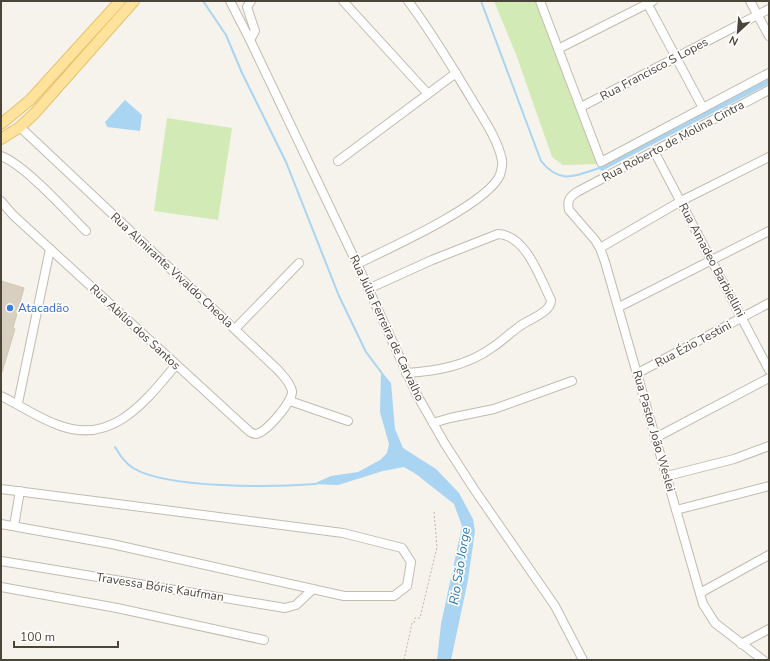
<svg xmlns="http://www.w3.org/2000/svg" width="770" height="661" viewBox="0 0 770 661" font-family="'Nunito Sans',sans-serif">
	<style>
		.green { fill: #d2eab5 }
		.water { fill: #a9d4f2 }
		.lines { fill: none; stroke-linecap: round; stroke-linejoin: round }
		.stream { stroke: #a9d4f2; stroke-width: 2 }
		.canal { stroke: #a9d4f2; stroke-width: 7 }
		.building { fill: #d8cfc1; stroke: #d3c7b4 }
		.minor-casing { stroke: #c2bbae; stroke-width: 10 }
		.major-casing { stroke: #e6c16a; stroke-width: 12 }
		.path { stroke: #c4b79f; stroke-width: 1; stroke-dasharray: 2 2; stroke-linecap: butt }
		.minor { stroke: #fff; stroke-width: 8 }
		.major { stroke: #ffe39c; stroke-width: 10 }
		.shop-dot { fill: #3f7fe0; stroke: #fff; stroke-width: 1.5 }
		.labels { text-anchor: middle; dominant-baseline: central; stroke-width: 3.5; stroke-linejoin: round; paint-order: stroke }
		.street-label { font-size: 12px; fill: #4b4439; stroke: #fff }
		.shop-label { font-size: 12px; fill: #366cbe; stroke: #fff; text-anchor: start }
		.water-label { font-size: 13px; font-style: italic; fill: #2e7ab2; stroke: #fff }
	</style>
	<rect width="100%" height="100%" fill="#f6f3ec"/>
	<g class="green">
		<path d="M494,1h46l62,163 -39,1 -11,-8 -35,-100z"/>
		<path d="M167,118l65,10 -14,92 -64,-9z"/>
	</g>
	<g class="water">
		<path d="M125,100l17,15 -2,16 -33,-4 -2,-5z"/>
		<path d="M381,371l10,12 4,46 8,19 33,21 23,24 14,26 2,12 -7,49 -17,80h-14l4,-36 21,-98 -8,-22 -38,-30 -12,-7 -21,4 -45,14 -25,-1 18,-8 27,-4 22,-12 7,-7 2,-9 -9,-32z"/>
	</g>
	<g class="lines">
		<g class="stream">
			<path d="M203,1l23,34 16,38 44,89 53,134 27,56 15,20"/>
			<path d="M481,1l60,160c20,25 36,14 61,6"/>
			<path d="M115,447c5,8 9,15 18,21 34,21 141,19 183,16"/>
		</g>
		<path class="canal" d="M602,167l167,-87"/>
	</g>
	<path class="building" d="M1,281l23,7 -11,40 2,1 -13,43z"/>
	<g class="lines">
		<g class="minor-casing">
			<g id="minor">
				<path d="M230,1l20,39 107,224 60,131 28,49 29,45 81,117 28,54"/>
				<path d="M343,1l85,93"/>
				<path d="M540,1l61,161 168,-89"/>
				<path d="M646,1l57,107"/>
				<path d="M750,1l19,35"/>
				<path d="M250,40l5,-9 -8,-24 4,-6"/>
				<path d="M558,49l95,-48"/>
				<path d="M581,107l188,-98"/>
				<path d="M654,151l115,219"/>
				<path d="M1,156c24,9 65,55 85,75"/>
				<path d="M338,161l118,-88"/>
				<path d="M1,201l12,14 237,217c2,1 4,2 6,2 11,-2 37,-33 36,-43 -2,-9 -9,-15 -14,-21l-258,-243"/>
				<path d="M600,248l81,-47 88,-44"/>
				<path d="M357,264c31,-15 131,-60 143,-89 1,-4 3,-11 2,-15 -5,-23 -20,-43 -31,-62 -20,-33 -40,-67 -63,-97"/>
				<path d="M368,289l64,-29 66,-26c28,1 42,44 53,66 0,13 -22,19 -31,26 -10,7 -18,15 -27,21 -26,19 -56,24 -87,26"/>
				<path d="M619,307l150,-76"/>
				<path d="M235,329l64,-66"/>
				<path d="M638,373l131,-70"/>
				<path d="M1,396c19,9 37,22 57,29 54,21 87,-23 118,-60"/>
				<path d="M290,401l58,20"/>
				<path d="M18,403l32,-154"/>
				<path d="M433,423l17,-5 44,-9 78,-28"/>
				<path d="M657,437l112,-59"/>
				<path d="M667,476l67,-17 35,-13"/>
				<path d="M1,489l342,44 59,15 9,14 -4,24 -13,10h-50l-232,-52 -111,-20"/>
				<path d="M676,510l93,-24"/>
				<path d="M14,526l6,-35"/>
				<path d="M1,561l284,47 11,-3 17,-16"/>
				<path d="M1,587l116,21 147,32"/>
				<path d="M700,593l69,-38"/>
				<path d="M741,644l28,-15"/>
				<path d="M763,660l-48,-37 -12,-19 -98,-342 -5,-14 -5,-8 -26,-30c-2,-9 0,-13 8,-18l192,-102"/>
			</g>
		</g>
		<g class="major-casing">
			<g id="major">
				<path d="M1,124l29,-24 90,-99"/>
				<path d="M1,139l19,-12 15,-14 99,-112"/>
			</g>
		</g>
		<path class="path" d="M404,660l8,-37h2l1,-5h5l17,-71 -3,-35"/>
		<use href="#minor" class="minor"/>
		<use href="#major" class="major"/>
	</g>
	<circle class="shop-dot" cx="10" cy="308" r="4"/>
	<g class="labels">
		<g class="street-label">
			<text transform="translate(654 69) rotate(-28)">Rua Francisco S Lopes</text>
			<text transform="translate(673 141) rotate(-28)">Rua Roberto de Molina Cintra</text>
			<text transform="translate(712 260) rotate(62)">Rua Amadeo Barbiellini</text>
			<text transform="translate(172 270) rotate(43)">Rua Almirante Vivaldo Cheola</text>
			<text transform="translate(135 327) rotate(43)">Rua Abílio dos Santos</text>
			<text transform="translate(387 328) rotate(65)">Rua Júlia Ferreira de Carvalho</text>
			<text transform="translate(693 344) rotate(-28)">Rua Ézio Testini</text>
			<text transform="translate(654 431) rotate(74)">Rua Pastor João Weslei</text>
			<text transform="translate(160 587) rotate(9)">Travessa Bóris Kaufman</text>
		</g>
		<g class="shop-label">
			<text x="18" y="308">Atacadão</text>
		</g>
		<g class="water-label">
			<text transform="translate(460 566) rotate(-81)">Rio São Jorge</text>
		</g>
	</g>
	<rect width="770" height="661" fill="none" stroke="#4b4439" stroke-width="4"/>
	<g transform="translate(738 32) rotate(206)" stroke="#ffffff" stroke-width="3" paint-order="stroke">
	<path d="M0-3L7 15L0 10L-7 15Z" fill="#4b4439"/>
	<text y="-6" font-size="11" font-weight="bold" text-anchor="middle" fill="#4b4439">N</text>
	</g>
	<path d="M14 641v6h104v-6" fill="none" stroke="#4b4439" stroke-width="2"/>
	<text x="20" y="641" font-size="12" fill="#4b4439" stroke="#ffffff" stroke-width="3" paint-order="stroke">100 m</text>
</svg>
